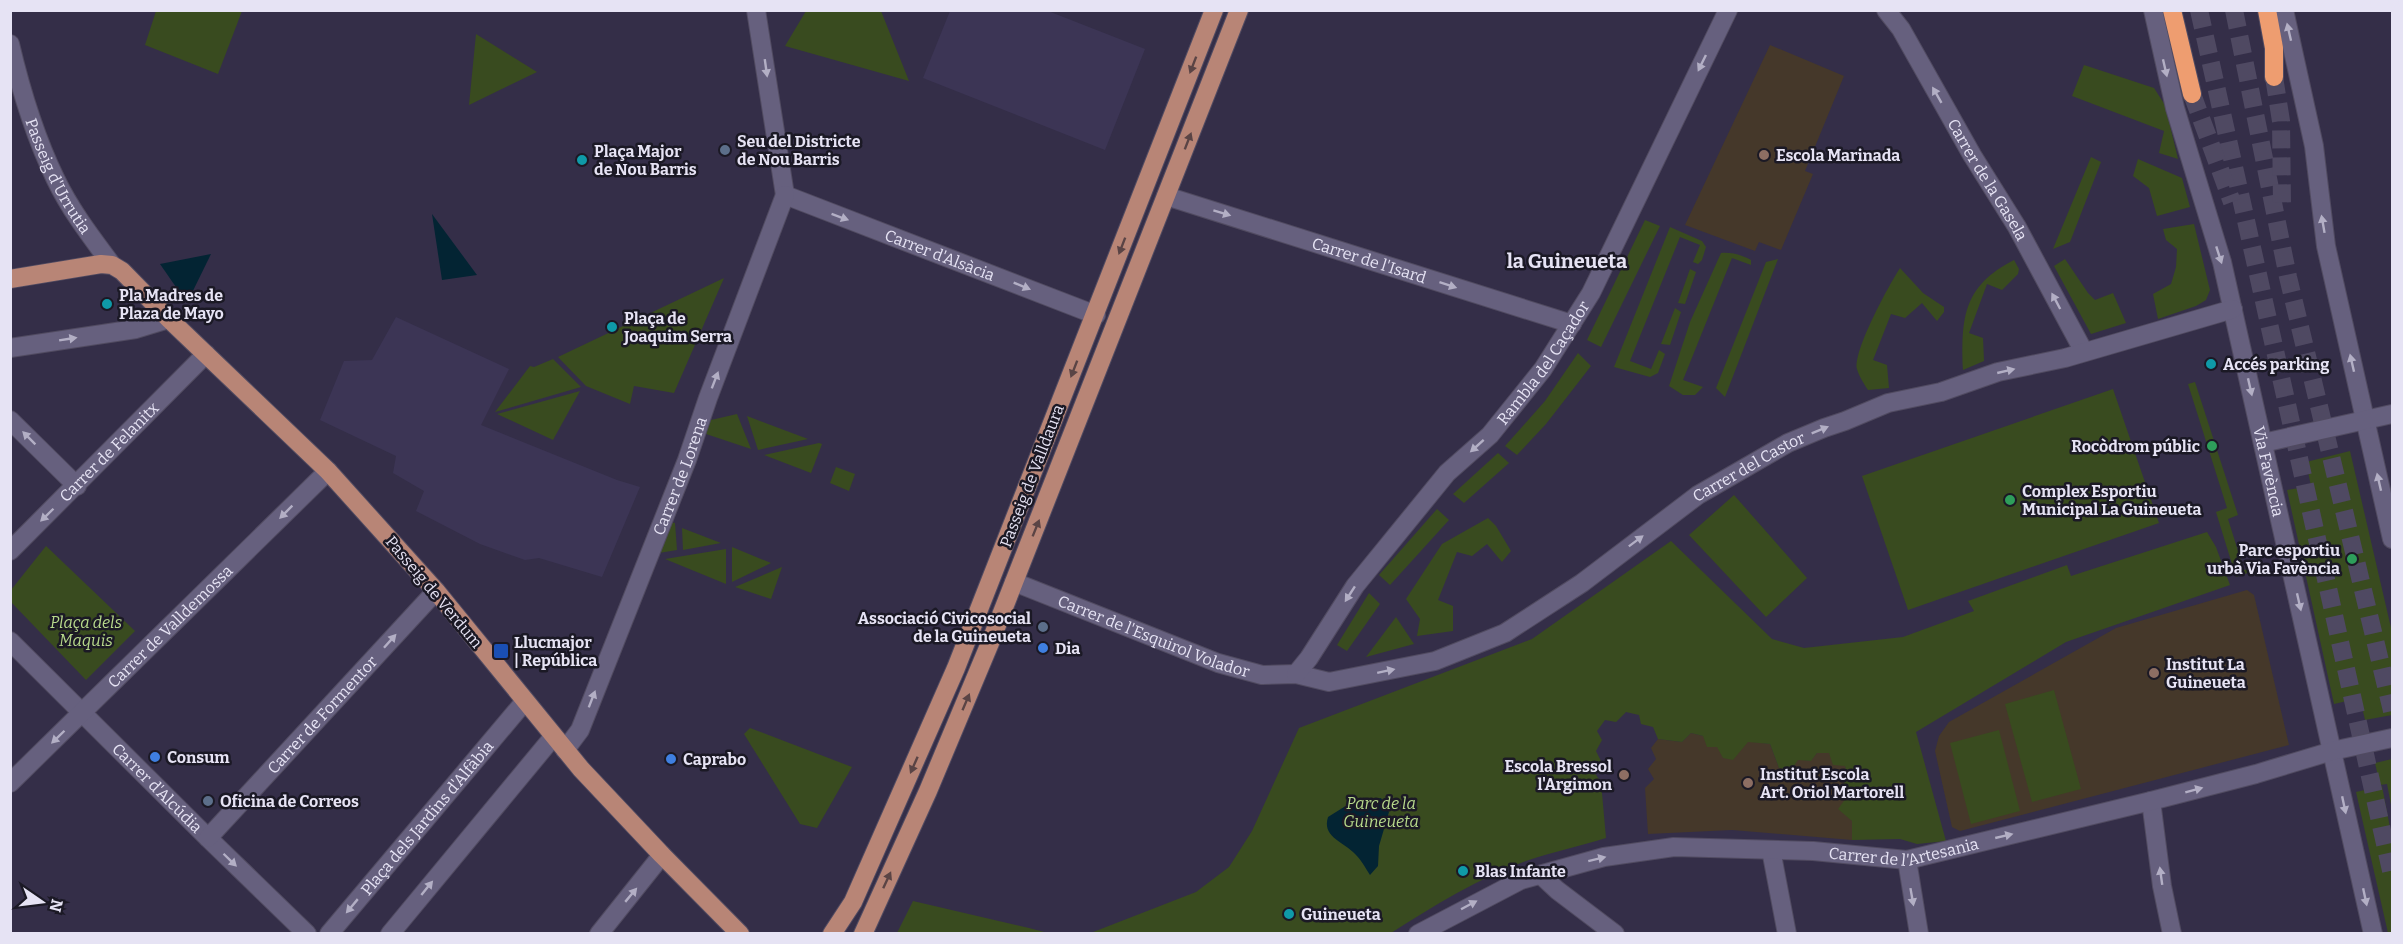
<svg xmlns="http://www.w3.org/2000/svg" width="2403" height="944" viewBox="0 0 2403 944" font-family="Bitter,serif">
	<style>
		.built { fill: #3c3555 }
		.education { fill: #45382a }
		.green { fill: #394b1f }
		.water { fill: #032433 }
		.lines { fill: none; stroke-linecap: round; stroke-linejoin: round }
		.highway-tunnel { stroke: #4f4962; stroke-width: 18; stroke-dasharray: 18 9; stroke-linecap: butt }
		.minor-casing { stroke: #514b61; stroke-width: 20 }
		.major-casing { stroke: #514b61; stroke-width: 20 }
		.highway-casing { stroke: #514b61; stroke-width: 20 }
		.minor { stroke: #66607e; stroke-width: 18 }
		.major { stroke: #b88576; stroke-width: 18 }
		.highway { stroke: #ee9d70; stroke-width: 18 }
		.oneway { fill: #b3afc5 }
		.oneway2 { fill: #5a4445 }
		.service-dot { fill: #5c6f8a; stroke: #1b1925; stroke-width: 2 }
		.education-dot { fill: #8d6e63; stroke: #1b1925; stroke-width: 2 }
		.culture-dot { fill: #0f9aa8; stroke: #1b1925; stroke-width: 2 }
		.leisure-dot { fill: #2e9e5b; stroke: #1b1925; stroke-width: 2 }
		.shop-dot { fill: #3f7fe0; stroke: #1b1925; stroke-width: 2 }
		.transit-dot { fill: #1a4fb4; stroke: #1b1925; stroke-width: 2 }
		.labels { text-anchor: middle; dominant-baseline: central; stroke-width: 5; stroke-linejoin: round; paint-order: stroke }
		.poi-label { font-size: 16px; font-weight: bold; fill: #e6e3f4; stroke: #1b1925; text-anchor: start }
		.street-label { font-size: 16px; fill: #e6e3f4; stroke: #1b1925 }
		.park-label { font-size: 16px; font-style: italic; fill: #b7d98b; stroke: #1b1925 }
		.quarter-label { font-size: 20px; font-weight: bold; fill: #e6e3f4; stroke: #1b1925 }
	</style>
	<rect width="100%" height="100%" fill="#342e48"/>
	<g class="built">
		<path d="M950,11h98l97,38 -40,101 -182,-72z"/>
		<path d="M396,317l113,52 -28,56 136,55 23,7 -38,90 -63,-19 -14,2 -45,-16 -64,-33 8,-20 -31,-18 3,-17 -76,-36 24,-59 28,-1z"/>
	</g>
	<g class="education">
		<path d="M1770,45l74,31 -39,95 8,3 -32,76 -22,-8 -4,9 -70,-26z"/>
		<path d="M2247,590l7,5 35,150 -329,86 -8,-4 -17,-76 4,-15 10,-14 167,-94z"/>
		<path d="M1691,733l12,3 67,8 9,24 12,2 7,-11 12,2 7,-8h12l16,13 4,11 -7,9 10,35v19l-120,-10 -84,4 -3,-46 9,-9 -6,-10 8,-10 -5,-11 7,-9 24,3z"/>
	</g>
	<g class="green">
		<path d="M156,11h86l-24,63 -73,-29z"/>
		<path d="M806,11h75l28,70 -124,-35z"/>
		<path d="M476,34l61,38 -68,33z"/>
		<path d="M2084,65l70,23 11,17 13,54 -19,-6 5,-22 -92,-35z"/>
		<path d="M2091,157l10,5 -31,80 -17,7z"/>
		<path d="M2138,159l44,19 8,29 -33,9 -8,-28 -16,-12z"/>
		<path d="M1645,220l15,6 -59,121 -14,-7z"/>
		<path d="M2194,224l16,66 -4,10 -10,6 -38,13 -5,-25 18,-10 5,-17 1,-18 -11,-9 -3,-11z"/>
		<path d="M1670,227l32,14 4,6 -4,13 -4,4 -5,-2 7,-17 -20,-8 -50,124 21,8 8,-19 6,4 -7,19 -8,4 -36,-10z"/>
		<path d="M1721,253c10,-1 21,2 30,7v5l-19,-7 -49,122 20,7 -8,8h-12l-14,-9 21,-64z"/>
		<path d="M1778,259l-53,138 -9,-9 50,-126z"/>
		<path d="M2065,259l23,34 7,7 18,-7 13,30 -35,11 -37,-68z"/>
		<path d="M2014,260l5,9 -1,5 -16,16 -15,-6 -18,49 14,5 1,23 -21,9c-2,-52 0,-84 51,-110z"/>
		<path d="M1900,268l23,25 21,14v5l-7,9 -15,-18 -17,15 -14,-4 -18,46 14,5 2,23 -21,2c-4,-6 -9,-14 -11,-21 -4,-18 32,-84 43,-101z"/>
		<path d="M1690,269l6,3 -11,32 -7,-1z"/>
		<path d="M724,278l-50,115 -40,-7 -4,18 -44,-18 -28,-29z"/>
		<path d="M1675,308l6,4 -11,33 -9,-1z"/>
		<path d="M1578,353l13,13 -45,58 -29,31 -12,-9 40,-45z"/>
		<path d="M553,359l28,28 -86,25 35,-46 4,1z"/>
		<path d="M2195,382l43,133 -10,4 16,51 11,-3 1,3 -20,7 -20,-65 11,-4 -39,-124z"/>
		<path d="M2113,389l46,134 -251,87 -46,-134z"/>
		<path d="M580,391l-27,49 -56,-26z"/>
		<path d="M737,414l14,35 -45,-15 5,-14z"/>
		<path d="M747,416l61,23 -50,11z"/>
		<path d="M819,443l3,1 -11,29 -47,-18z"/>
		<path d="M2350,451l42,181v83l-27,5 -5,-22 -26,6 -47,-214 24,-4 -5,-24z"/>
		<path d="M1498,453l11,10 -45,40 -11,-9z"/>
		<path d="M836,467l19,7 -6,17 -19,-8z"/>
		<path d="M1734,495l73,83 -41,39 -77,-82z"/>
		<path d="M1437,509l12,11 -59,65 -11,-10z"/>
		<path d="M1488,518l8,8 15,25 -9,11 -15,-18 -15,12 -15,-4 -19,48 15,6v25l-36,5 3,-17 -14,-20 36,-55z"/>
		<path d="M671,522l4,1 2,27 -18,3z"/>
		<path d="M682,528l39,15 -38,7z"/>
		<path d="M2207,532l9,15 14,38 -164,57 -150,90 30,109 -29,3 -17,-5 -48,1v-19l-14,-12 8,-11 -4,-12 6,-9 -3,-11 -12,-1 -4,-12h-12l-6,8 -13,-1 -7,10 -12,-2 -9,-24 -22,-2 -15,18 -10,-2 -6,-11h-10l-4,-11 -12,-3 -9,9 -24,-3 -5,-12 -12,-3 -2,-9 -13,-3 -10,10 -11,-2 -8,11 5,9 -6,11 5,10 -7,11 7,10 5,56c-26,8 -54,14 -80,23 -48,17 -92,45 -135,72l-303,1 108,-42 33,-25 23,-36 47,-103 233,-89 139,-98 101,98 32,9 99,-11 71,-26 -6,-10 99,-36 4,11z"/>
		<path d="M46,546l89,85 -49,49 -75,-78v-12z"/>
		<path d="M732,547l39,16 -39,19z"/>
		<path d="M726,549v35l-61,-25z"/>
		<path d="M782,567l-11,32 -36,-12z"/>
		<path d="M1369,593l11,11 -33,47 -10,-6z"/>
		<path d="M1396,617l18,27 -48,13z"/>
		<path d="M2054,690l27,99 -49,13 -27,-98z"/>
		<path d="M750,728l102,39 -35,61 -17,-4 -56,-90z"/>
		<path d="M1999,730l21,81 -49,13 -21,-81z"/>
		<path d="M2392,759v51l-5,-26 -7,1 -5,-22z"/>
		<path d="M2382,786l10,52v95h-4l-32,-141z"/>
		<path d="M913,901l116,27 19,5h-151z"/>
	</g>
	<g class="water">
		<path d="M432,214l45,61 -35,5z"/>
		<path d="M211,254l-24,49 -27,-39z"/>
		<path d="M1381,798l8,14 -10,34 -1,20 -8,9c-5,-8 -10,-17 -17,-23 -12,-11 -31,-16 -25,-35l16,-10z"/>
	</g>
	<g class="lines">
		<g class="highway-tunnel">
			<path d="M2199,10l193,865"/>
			<path d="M2234,10l54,267 104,434"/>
			<path d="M2274,77l7,44 1,84"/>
			<path d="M2192,94l40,108"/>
		</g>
		<g class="minor-casing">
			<g id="minor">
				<path d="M756,10l29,185"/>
				<path id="s1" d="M1886,10l15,19 71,126 45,72 67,125"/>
				<path id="s2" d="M2153,10l22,98 47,154 151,672"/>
				<path d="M2284,10l30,136 12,100 66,293"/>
				<path id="s3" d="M10,44c11,47 25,93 46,136 15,31 36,58 56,85"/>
				<path id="s4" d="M785,195l311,120"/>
				<path id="s5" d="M1166,196l406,128"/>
				<path d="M10,348l126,-19 33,-10"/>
				<path d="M10,420l67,66"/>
				<path d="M2263,443l129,-29"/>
				<path id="s6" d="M10,551l196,-197"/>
				<path id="s7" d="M1014,582l204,81 44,12 34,-1 33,8 106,-21 70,-28 77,-50 116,-88 90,-52 36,-15 21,-7 43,-18 53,-11 57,-20 67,-14 168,-49"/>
				<path id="s8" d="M10,641l198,197 99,96"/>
				<path id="s9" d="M1296,674l13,-16 46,-72 92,-113 43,-38 53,-66 48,-76 137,-283"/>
				<path id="s10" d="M565,750l15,-20 107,-270 21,-62 77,-203"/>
				<path id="s11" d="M10,783l318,-312"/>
				<path d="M2151,801l11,85 10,48"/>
				<path id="s12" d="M208,838l228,-247"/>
				<path d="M1771,850l16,84"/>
				<path d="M1907,860l12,74"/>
				<path d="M1541,875l16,15 58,44"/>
				<path id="s13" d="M329,934l196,-233"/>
				<path d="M390,934l163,-197"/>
				<path d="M599,934l63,-79"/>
				<path id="s14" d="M1418,934l103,-54 83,-23 70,-10 139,4 94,9 244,-59 105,-27 76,-23 60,-13"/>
			</g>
		</g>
		<g class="major-casing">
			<g id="major">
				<path d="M10,279l91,-15 11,1 10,6 47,48 159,152 108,120 145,178 81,86 78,79"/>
				<path d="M832,934l21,-32 103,-234 258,-658"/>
				<path d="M863,934l65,-143 62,-148 249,-633"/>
			</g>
		</g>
		<g class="highway-casing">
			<g id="highway">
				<path d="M2172,10l20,84"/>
				<path d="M2267,10l7,38v29"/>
			</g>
		</g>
		<use href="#minor" class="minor"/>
		<use href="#major" class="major"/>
		<use href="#highway" class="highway"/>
	</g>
	<defs><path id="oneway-solid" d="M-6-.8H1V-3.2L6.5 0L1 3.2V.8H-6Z" transform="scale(1.5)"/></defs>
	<g class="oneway">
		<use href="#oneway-solid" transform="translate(2289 32) rotate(-103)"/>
		<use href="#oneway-solid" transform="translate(1702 63) rotate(116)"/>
		<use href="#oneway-solid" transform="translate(766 68) rotate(82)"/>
		<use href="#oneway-solid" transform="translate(2165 68) rotate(77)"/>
		<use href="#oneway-solid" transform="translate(1937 95) rotate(-120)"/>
		<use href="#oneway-solid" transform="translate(1222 213) rotate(17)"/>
		<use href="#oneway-solid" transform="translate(840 217) rotate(20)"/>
		<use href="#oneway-solid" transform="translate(2323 224) rotate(-100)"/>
		<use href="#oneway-solid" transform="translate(2219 255) rotate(72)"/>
		<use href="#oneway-solid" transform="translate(1448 285) rotate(18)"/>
		<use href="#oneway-solid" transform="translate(1022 286) rotate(22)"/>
		<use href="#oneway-solid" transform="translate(2056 301) rotate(-118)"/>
		<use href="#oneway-solid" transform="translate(68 339) rotate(-9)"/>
		<use href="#oneway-solid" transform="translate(2352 363) rotate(-103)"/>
		<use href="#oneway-solid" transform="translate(2006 371) rotate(-13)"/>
		<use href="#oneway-solid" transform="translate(715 380) rotate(-69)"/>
		<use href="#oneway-solid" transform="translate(2250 387) rotate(77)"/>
		<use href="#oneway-solid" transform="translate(1820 430) rotate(-22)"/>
		<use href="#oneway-solid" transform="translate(29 438) rotate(-135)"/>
		<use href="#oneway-solid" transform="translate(1477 446) rotate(138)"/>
		<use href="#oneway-solid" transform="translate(2379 482) rotate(-103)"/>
		<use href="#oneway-solid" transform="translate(286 512) rotate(135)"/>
		<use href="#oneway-solid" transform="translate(47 515) rotate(136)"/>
		<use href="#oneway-solid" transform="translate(1636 541) rotate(-37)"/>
		<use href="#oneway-solid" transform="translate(1350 594) rotate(123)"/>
		<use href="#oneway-solid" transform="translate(2299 602) rotate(77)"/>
		<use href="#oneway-solid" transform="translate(390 641) rotate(-48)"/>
		<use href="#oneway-solid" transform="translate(1386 671) rotate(-12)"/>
		<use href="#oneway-solid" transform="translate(592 699) rotate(-69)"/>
		<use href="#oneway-solid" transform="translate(58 737) rotate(136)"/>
		<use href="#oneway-solid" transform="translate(2194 790) rotate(-15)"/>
		<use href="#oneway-solid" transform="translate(2344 805) rotate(78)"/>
		<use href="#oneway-solid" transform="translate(2004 836) rotate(-13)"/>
		<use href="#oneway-solid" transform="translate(1597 859) rotate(-14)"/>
		<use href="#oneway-solid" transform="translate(230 860) rotate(44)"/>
		<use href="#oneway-solid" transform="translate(2161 876) rotate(-98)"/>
		<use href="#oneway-solid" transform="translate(427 888) rotate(-51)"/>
		<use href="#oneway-solid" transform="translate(631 895) rotate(-50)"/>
		<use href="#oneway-solid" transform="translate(1912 897) rotate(80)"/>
		<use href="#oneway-solid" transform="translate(2365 897) rotate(78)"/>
		<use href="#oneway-solid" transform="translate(1469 905) rotate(-28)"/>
		<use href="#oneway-solid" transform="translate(352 906) rotate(130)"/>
	</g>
	<g class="oneway2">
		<use href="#oneway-solid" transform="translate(1193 65) rotate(111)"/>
		<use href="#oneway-solid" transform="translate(1188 141) rotate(-69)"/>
		<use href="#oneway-solid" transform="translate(1122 246) rotate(111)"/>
		<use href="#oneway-solid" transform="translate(1074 369) rotate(111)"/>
		<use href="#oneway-solid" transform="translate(1036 528) rotate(-68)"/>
		<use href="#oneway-solid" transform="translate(966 702) rotate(-67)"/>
		<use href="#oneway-solid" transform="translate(914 765) rotate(114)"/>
		<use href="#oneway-solid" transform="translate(887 880) rotate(-65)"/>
	</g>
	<g class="service-dot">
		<circle cx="725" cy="150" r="6"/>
		<circle cx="1043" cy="627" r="6"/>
		<circle cx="208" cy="801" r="6"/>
	</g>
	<g class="education-dot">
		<circle cx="1764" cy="155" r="6"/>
		<circle cx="2154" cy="673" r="6"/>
		<circle cx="1624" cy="775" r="6"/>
		<circle cx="1748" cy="783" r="6"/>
	</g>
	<g class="culture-dot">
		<circle cx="582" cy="160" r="6"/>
		<circle cx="107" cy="304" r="6"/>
		<circle cx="612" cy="327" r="6"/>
		<circle cx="2211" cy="364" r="6"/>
		<circle cx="1463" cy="871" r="6"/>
		<circle cx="1289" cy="914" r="6"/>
	</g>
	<g class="leisure-dot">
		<circle cx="2212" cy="446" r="6"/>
		<circle cx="2010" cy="500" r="6"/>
		<circle cx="2352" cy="559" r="6"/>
	</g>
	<g class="shop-dot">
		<circle cx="1043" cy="648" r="6"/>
		<circle cx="155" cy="757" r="6"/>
		<circle cx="671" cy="759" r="6"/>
	</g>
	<rect class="transit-dot" x="493" y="643" width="16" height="16" rx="3"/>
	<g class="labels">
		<g class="poi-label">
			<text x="737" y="141">Seu del Districte<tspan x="737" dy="18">de Nou Barris</tspan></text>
			<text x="594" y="151">Plaça Major<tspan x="594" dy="18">de Nou Barris</tspan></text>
			<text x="1776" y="155">Escola Marinada</text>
			<text x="119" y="295">Pla Madres de<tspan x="119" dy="18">Plaza de Mayo</tspan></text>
			<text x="624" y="318">Plaça de<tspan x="624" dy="18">Joaquim Serra</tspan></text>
			<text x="2223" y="364">Accés parking</text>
			<text x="2200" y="446" text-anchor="end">Rocòdrom públic</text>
			<text x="2022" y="491">Complex Esportiu<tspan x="2022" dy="18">Municipal La Guineueta</tspan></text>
			<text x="2340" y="550" text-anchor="end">Parc esportiu<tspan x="2340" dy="18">urbà Via Favència</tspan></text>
			<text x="1031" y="618" text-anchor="end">Associació Civicosocial<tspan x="1031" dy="18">de la Guineueta</tspan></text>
			<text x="514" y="642">Llucmajor<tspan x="514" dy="18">| República</tspan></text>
			<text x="1055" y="648">Dia</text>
			<text x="2166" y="664">Institut La<tspan x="2166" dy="18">Guineueta</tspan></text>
			<text x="167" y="757">Consum</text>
			<text x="683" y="759">Caprabo</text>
			<text x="1612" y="766" text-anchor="end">Escola Bressol<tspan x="1612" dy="18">l'Argimon</tspan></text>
			<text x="1760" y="774">Institut Escola<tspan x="1760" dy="18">Art. Oriol Martorell</tspan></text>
			<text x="220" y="801">Oficina de Correos</text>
			<text x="1475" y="871">Blas Infante</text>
			<text x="1301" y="914">Guineueta</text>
		</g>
		<g class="street-label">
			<text stroke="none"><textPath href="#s3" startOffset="141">Passeig d'Urrutia</textPath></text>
			<text stroke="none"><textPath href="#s1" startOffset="198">Carrer de la Gasela</textPath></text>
			<text stroke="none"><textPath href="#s4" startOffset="166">Carrer d'Alsàcia</textPath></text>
			<text stroke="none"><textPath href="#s5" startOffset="213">Carrer de l'Isard</textPath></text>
			<text stroke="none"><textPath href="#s9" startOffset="399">Rambla del Caçador</textPath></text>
			<text stroke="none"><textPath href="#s6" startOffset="140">Carrer de Felanitx</textPath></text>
			<text stroke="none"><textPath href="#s7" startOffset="812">Carrer del Castor</textPath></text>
			<text stroke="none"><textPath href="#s2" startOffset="476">Via Favència</textPath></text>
			<text stroke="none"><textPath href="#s10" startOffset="298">Carrer de Lorena</textPath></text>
			<text transform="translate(1032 476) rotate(-69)">Passeig de Valldaura</text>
			<text transform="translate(434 592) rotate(50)">Passeig de Verdum</text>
			<text stroke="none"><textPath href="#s11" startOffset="224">Carrer de Valldemossa</textPath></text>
			<text stroke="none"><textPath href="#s7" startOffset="150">Carrer de l'Esquirol Volador</textPath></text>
			<text stroke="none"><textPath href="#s12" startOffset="168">Carrer de Formentor</textPath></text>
			<text stroke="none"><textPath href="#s8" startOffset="208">Carrer d'Alcúdia</textPath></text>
			<text stroke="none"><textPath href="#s13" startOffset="152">Plaça dels Jardins d'Alfàbia</textPath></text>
			<text stroke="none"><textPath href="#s14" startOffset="504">Carrer de l'Artesania</textPath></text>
		</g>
		<g class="park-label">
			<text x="86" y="622">Plaça dels<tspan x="86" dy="18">Maquis</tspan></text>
			<text x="1381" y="803">Parc de la<tspan x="1381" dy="18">Guineueta</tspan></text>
		</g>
		<g class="quarter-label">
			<text x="1567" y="261">la Guineueta</text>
		</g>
	</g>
	<rect width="2403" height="944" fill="none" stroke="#e6e3f4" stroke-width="24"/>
	<g transform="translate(42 902) rotate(104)" stroke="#1b1925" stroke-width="4.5" paint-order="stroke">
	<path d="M0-4.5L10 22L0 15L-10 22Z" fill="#e6e3f4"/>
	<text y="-9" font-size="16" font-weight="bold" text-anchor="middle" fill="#e6e3f4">N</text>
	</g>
</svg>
